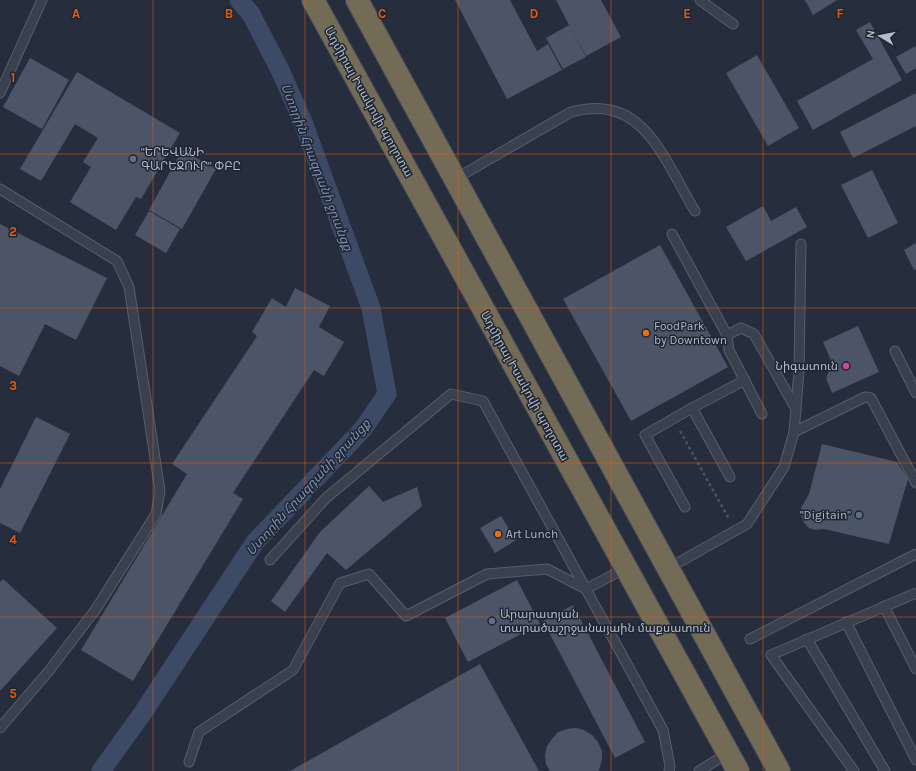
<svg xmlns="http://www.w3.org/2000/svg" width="916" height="771" viewBox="0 0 916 771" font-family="Karla,'Noto Sans Armenian',sans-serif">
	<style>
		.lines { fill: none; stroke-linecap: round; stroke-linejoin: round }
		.canal { stroke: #3c4a66; stroke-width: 19 }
		.building { fill: #4c5467 }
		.lane-casing { stroke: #575e6c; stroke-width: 11 }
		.highway-casing { stroke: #444b59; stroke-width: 24 }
		.path { stroke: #46575c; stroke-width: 2.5; stroke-dasharray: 3 3; stroke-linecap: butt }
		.lane { stroke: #39404e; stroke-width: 9 }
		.highway { stroke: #746b57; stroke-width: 22 }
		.grid { fill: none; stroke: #e8590c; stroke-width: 1; stroke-opacity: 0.55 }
		.service-dot { fill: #5c6f8a; stroke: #1e2533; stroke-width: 1.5 }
		.food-dot { fill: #e8710a; stroke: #1e2533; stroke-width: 1.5 }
		.hotel-dot { fill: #d1479c; stroke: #1e2533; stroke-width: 1.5 }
		.labels { text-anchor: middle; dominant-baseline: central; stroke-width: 3; stroke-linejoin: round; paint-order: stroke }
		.street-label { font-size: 12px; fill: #b6bbc9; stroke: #1e2533 }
		.poi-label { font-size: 12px; fill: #b6bbc9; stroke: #1e2533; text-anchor: start }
		.water-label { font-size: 13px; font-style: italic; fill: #7e8eaf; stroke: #1e2533 }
		.grid-label { font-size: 13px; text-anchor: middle; font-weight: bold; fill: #e8590c; stroke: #1e2533; stroke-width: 3; stroke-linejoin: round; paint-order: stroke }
	</style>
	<rect width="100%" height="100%" fill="#262e3e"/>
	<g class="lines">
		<path class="canal" d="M101,771l41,-57 113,-172 108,-113 24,-35 -16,-86 -68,-186 -23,-52 -29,-56 -12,-14"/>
	</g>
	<g class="building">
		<path d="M455,0h55l27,51 11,-7 14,26 -55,29z"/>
		<path d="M556,0h45l20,37 -35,19 -16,-29 16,30 -23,12 -17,-31 23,-13z"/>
		<path d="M805,0h32l-24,15z"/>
		<path d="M870,22l32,58 -89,50 -16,-29 76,-42 -17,-29z"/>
		<path d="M916,46v22l-10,6 -10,-17z"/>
		<path d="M757,55l42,73 -31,18 -42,-73z"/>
		<path d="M30,58l39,22 -27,49 -39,-22z"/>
		<path d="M77,72l103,61 -39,66 -5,-2 -20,33 -46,-28 21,-35 -8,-5 15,-24 -23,-14 -34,57 -21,-12z"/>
		<path d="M916,93v33l-63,32 -13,-26z"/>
		<path d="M182,150l34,19 -34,60 -33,-19z"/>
		<path d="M872,170l26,53 -30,15 -27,-53z"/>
		<path d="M763,206l8,15 25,-14 11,20 -61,34 -20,-34z"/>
		<path d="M149,211l31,18 -14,24 -31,-18z"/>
		<path d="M0,224l107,54 -31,62 -31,-16 -26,52 -19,-10z"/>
		<path d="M916,243v26l-2,1 -10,-20z"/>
		<path d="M660,245l68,122 -97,54 -68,-122z"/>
		<path d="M295,288l35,18 -11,21 25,15 -20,34 -10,-6 -81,123 10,6 -110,182 -52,-31 106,-176 -15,-10 85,-128 -5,-4 20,-34 14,9z"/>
		<path d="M858,326l21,46 -47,21 -6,-15 6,-15 -9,-21z"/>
		<path d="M36,417l34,17 -50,99 -20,-10v-34z"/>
		<path d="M822,444l75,18 11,17 -19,65 -65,-15 -9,1 -6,-2 -5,-5 -3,-9v-6l8,-14z"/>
		<path d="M369,486l14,16 34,-15 5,19 -76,64 -19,-17 -42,59 -14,-11 49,-69z"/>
		<path d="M501,516l15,24 -21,13 -15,-25z"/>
		<path d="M3,579l54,49 -57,63v-109z"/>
		<path d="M517,580l23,44 -72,38 -23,-44z"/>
		<path d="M573,605l72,137 -30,16 -72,-137z"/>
		<path d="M480,664l59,107h-249z"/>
		<path d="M576,728l8,2 8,5 6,7 4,9v9l-3,10 -1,1h-48l-4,-7 -1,-9 2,-9 5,-7 6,-7 9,-3z"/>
	</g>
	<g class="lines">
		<g class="lane-casing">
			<g id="lane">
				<path d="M700,0l33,24"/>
				<path d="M0,93l42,-93"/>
				<path d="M455,179l116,-67c12,-3 26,-5 39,-2 43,8 64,68 85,101"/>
				<path d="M0,189l117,72 12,26 31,204 -4,23 -60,95 -48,63 -48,56"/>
				<path d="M672,234l55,101"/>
				<path d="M895,351l21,42"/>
				<path d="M762,414l-33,-64 -2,-15 14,-7 13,6 42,75"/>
				<path d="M794,432l71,-35 6,1 45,85"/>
				<path d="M730,477l-38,-69 53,-28"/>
				<path d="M685,507l-40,-72 47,-27"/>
				<path d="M270,560l56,-62 125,-104 32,7 180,329 7,36 -1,5"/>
				<path d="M668,568l15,-8 64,-36 37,-57 10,-35 5,-61 2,-127"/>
				<path d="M884,606l32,63"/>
				<path d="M846,622l70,138"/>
				<path d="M750,639l166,-85"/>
				<path d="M807,639l78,132"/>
				<path d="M189,762l10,-30 94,-62 47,-87 29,-9 37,42 81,-42 60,-5 39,20 40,-21"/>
				<path d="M699,771l29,-18"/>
				<path d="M854,771l-83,-116 145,-62"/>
			</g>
		</g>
		<g class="highway-casing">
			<g id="highway">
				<path d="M313,0l425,771"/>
				<path d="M357,0l422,771"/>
			</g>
		</g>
		<path class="path" d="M680,431l49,88"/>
		<use href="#lane" class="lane"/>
		<use href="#highway" class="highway"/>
	</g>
	<path class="grid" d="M153,0v771M305,0v771M458,0v771M611,0v771M763,0v771M0,154h916M0,308h916M0,463h916M0,617h916"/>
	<g class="service-dot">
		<circle cx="133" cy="159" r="4"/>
		<circle cx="859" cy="515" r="4"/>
		<circle cx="492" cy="621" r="4"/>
	</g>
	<g class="food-dot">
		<circle cx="646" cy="333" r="4"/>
		<circle cx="498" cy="534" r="4"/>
	</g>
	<circle class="hotel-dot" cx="846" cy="366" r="4"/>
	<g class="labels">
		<g class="street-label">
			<text transform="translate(369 102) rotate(61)">Ադմիրալ Իսակովի պողոտա</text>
			<text transform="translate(525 386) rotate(61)">Ադմիրալ Իսակովի պողոտա</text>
		</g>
		<g class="poi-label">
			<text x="141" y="152">"ԵՐԵՎԱՆԻ<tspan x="141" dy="14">ԳԱՐԵՋՈՒՐ" ՓԲԸ</tspan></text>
			<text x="654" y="326">FoodPark<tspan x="654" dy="14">by Downtown</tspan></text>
			<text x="838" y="366" text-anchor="end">Նիգատուն</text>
			<text x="851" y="515" text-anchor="end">"Digitain"</text>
			<text x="506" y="534">Art Lunch</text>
			<text x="500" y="614">Արարատյան<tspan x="500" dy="14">տարածաշրջանայաին մաքսատուն</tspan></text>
		</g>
		<g class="water-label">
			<text transform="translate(317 167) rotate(69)">Ստորին Հրազդանի ջրանցք</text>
			<text transform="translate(308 487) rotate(-48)">Ստորին Հրազդանի ջրանցք</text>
		</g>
	</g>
	<g class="grid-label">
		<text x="76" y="18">A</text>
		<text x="229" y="18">B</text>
		<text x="382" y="18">C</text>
		<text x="534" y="18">D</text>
		<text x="687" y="18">E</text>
		<text x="840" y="18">F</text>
		<text x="13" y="82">1</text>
		<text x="13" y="236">2</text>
		<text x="13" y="390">3</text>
		<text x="13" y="544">4</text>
		<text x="13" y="698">5</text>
	</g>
	<g transform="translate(880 36) rotate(280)" stroke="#1e2533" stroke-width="3" paint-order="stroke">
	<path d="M0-3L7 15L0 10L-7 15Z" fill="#b6bbc9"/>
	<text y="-6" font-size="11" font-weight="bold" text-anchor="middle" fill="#b6bbc9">N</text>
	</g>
</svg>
